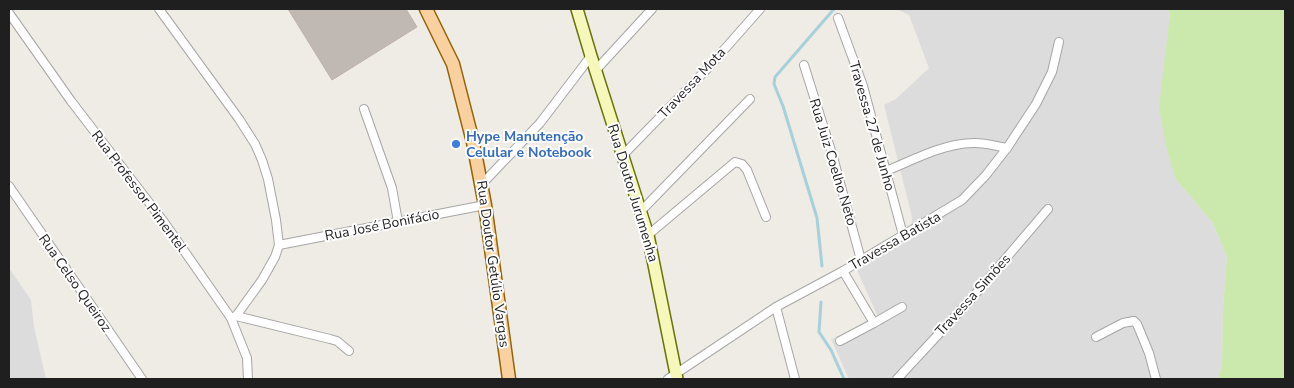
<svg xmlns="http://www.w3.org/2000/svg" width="1294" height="388" viewBox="0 0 1294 388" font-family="'Nunito Sans',sans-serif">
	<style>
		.residential { fill: #dddcdc }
		.grass { fill: #cbe8ad }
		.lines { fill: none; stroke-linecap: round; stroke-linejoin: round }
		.stream { stroke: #a7d0db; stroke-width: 3 }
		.building { fill: #c0b8b2; stroke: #c0b2a8 }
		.minor-casing { stroke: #a6a6a6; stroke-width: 10 }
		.secondary-casing { stroke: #697309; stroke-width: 14 }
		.primary-casing { stroke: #946305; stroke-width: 15 }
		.minor { stroke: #fff; stroke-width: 8 }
		.secondary { stroke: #f5f7bb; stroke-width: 11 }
		.primary { stroke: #f9d1a1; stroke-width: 12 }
		.shop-dot { fill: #3f7fe0; stroke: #fff; stroke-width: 2 }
		.labels { text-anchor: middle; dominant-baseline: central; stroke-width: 4; stroke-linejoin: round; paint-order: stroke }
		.street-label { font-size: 14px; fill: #1f1f1f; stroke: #fff }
		.shop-label { font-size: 14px; font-weight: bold; fill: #366cbe; stroke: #fff; text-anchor: start }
	</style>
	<rect width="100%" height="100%" fill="#efece5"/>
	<g class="residential">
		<path d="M896,9h272l2,5 -4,39 9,125 38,45 14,34 -4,51 -1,57 -4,14h-369l-18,-40 48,-20 -23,-51 54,-28 2,-23 -28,-112 12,-6 33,-31 -20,-53z"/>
		<path d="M9,268l22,32 3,27 12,52h-37z"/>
	</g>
	<path class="grass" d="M1168,9h117v370h-67l4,-14 1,-57 4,-51 -14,-34 -38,-45 -9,-33 -7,-37 11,-94z"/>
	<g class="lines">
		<g class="stream">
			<path d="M822,266l-5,-48 -34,-112 -9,-22 1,-7 59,-68"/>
			<path d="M821,302l-2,30 12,18 13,29"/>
		</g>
	</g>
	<path class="building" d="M288,9h118l11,18 -85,53z"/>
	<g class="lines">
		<g class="minor-casing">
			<g id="minor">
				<path d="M159,9l80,110 16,25 7,16 6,19 8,41 3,25 -4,12 -13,23 -26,36 -5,2"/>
				<path d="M9,13l62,88 93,121 67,96 16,40 1,21"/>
				<path d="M838,18l25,68 40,149"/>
				<path d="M804,65l29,92 28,103"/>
				<path d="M595,71l57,-62"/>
				<path d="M364,109l28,79 6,34"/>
				<path d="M623,155l84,-86 53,-60"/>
				<path d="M886,171c27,-11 56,-27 86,-28 12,-1 23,3 35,5"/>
				<path d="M482,184l58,-61 51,-67"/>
				<path d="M9,186l133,193"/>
				<path d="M640,212l110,-113"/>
				<path d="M648,235l87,-73 7,2 5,6 19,47"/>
				<path d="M279,245l206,-40"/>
				<path d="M843,271l31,52"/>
				<path d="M776,307l19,72"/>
				<path d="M236,316l94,23 7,2 12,10"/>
				<path d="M1096,337l27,-14 11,-2 3,3 12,29 7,26"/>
				<path d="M840,341l34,-18 28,-16"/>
				<path d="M668,379l108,-72 67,-36 119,-71 24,-25 21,-27 29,-44 16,-32 7,-30"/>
				<path d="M897,379l75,-81 76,-89"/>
			</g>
		</g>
		<g class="secondary-casing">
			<path id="secondary" d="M577,9l14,47 57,179 29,144"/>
		</g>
		<g class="primary-casing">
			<path id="primary" d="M426,9l27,55 20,78 12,63 24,174"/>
		</g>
		<use href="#minor" class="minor"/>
		<use href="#secondary" class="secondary"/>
		<use href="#primary" class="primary"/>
	</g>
	<circle class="shop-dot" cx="456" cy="144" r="5"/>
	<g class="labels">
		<g class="street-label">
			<text transform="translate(692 83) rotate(-47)">Travessa Mota</text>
			<text transform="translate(872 126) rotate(74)">Travessa 27 de Junho</text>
			<text transform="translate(833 162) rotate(73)">Rua Juiz Coelho Neto</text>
			<text transform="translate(139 191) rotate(53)">Rua Professor Pimentel</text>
			<text transform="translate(633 193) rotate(73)">Rua Doutor Jurumenha</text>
			<text transform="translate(382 225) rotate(-11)">Rua José Bonifácio</text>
			<text transform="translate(895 241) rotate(-30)">Travessa Batista</text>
			<text transform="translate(493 264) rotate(82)">Rua Doutor Getúlio Vargas</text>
			<text transform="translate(75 283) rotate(55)">Rua Celso Queiroz</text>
			<text transform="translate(973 295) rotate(-48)">Travessa Simões</text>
		</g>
		<g class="shop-label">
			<text x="466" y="136">Hype Manutenção<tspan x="466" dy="16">Celular e Notebook</tspan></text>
		</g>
	</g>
	<rect width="1294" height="388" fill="none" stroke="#1f1f1f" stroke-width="20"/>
</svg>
